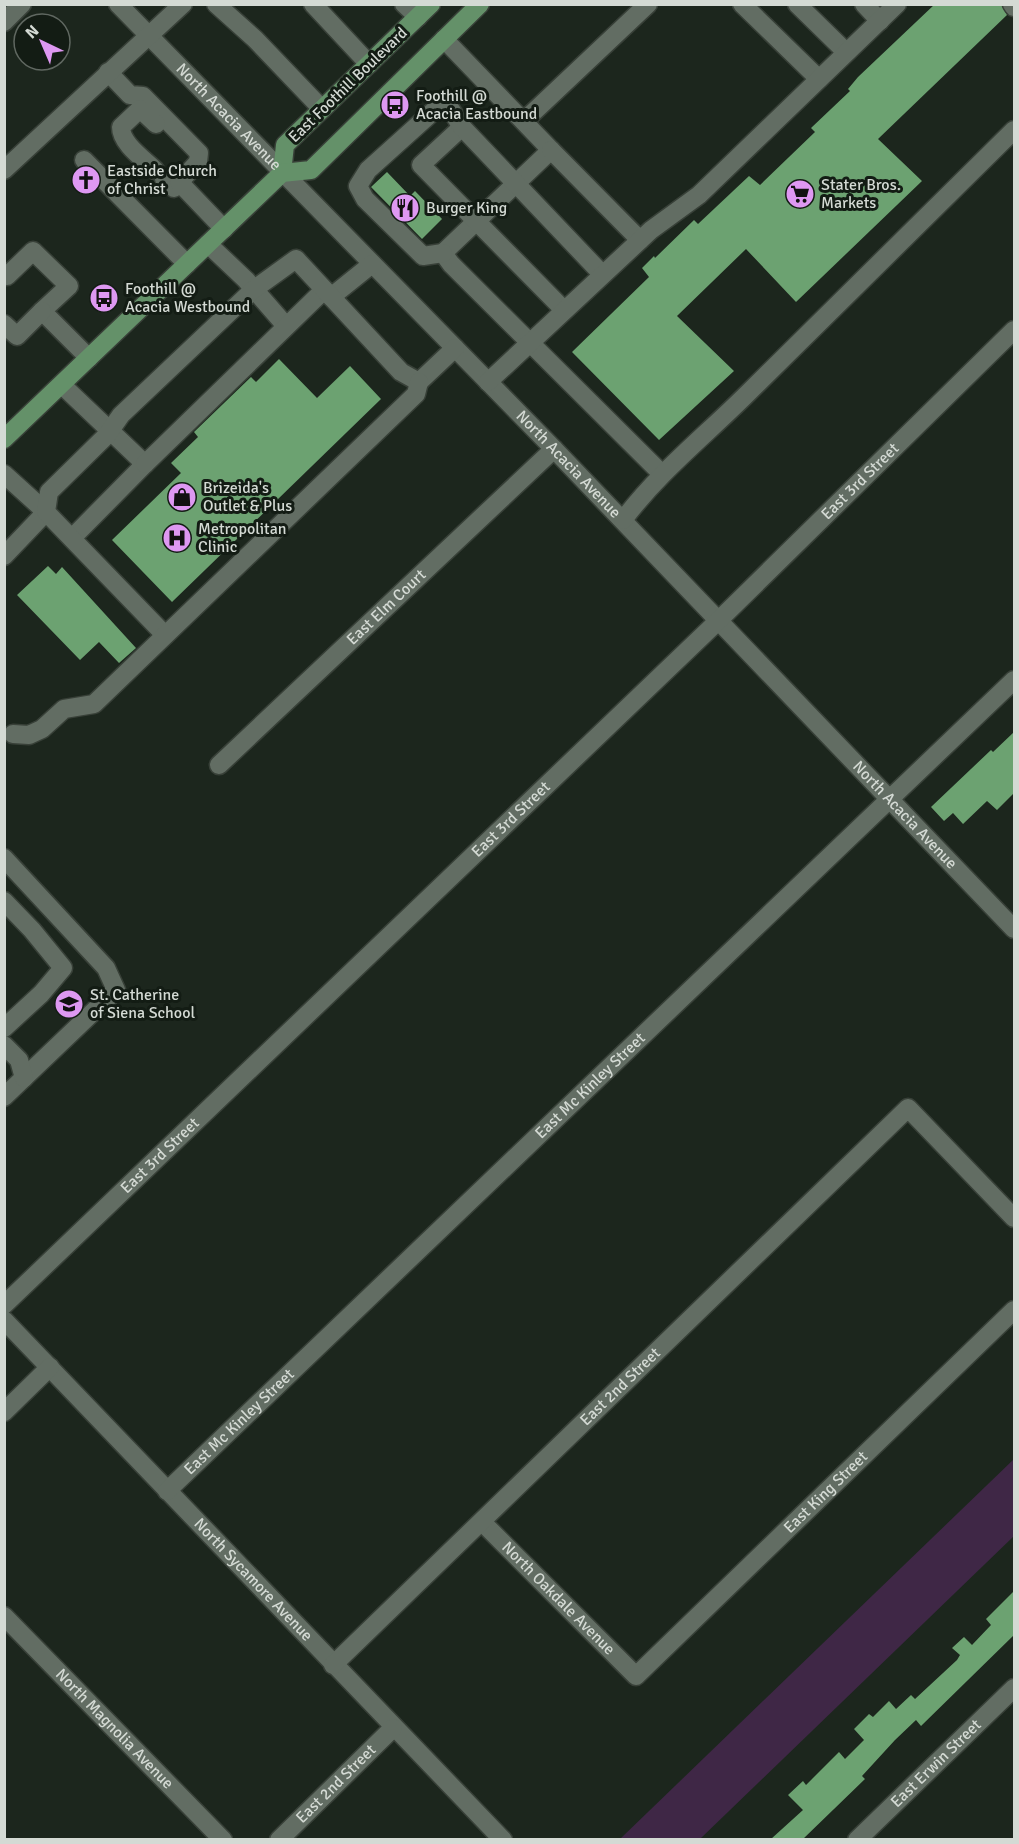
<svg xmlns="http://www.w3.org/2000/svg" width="1019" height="1844" viewBox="0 0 1019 1844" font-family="Signika,sans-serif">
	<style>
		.green { fill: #3f2746 }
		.building { fill: #6ca271 }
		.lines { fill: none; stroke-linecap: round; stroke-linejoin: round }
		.minor-casing { stroke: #384038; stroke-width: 21 }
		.major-casing { stroke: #384038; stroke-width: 21 }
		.minor { stroke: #626d63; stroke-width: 18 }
		.major { stroke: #649169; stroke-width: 18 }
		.labels { text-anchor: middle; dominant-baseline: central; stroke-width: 6; stroke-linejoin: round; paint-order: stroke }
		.street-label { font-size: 16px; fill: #d4dad4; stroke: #131c14 }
		.poi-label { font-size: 16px; fill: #d4dad4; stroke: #131c14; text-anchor: start }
	</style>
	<rect width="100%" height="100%" fill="#1c261d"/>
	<path class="green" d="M1014,1459v77l-314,303h-80z"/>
	<g class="building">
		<path d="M935,4h66l6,11 -129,124 44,42 -126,121 -50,-53 -69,67 57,55 -75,69 -87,-88 77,-75 -7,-9 12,-12 1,2 39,-38 4,4 51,-48 11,9 55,-53 -4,-4 39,-37 -2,-2 10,-12z"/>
		<path d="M387,172l23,24 5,-5 27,28 -20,20 -51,-52z"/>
		<path d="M279,359l38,39 33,-32 31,33 -209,203 -60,-62 69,-67 -10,-10 27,-26 -4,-5 57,-55 5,5z"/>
		<path d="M48,566l8,8 6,-7 74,81 -17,15 -20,-21 -19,18 -63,-65z"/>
		<path d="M1014,732v61l-17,17 -10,-9 -24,23 -10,-11 -9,8 -13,-14 60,-57 2,2z"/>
		<path d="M1014,1591v44l-93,91 -5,-6 -21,20 -33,36 3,3 -62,60h-32l32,-29 -15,-15 15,-14 3,4 33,-33 6,7 19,-19 -10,-11 15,-15 4,3 16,-16 7,8 15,-14 4,4 42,-39 3,-5 -8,-7 12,-11 8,8 19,-20 -5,-6z"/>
	</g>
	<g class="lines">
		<g class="minor-casing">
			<g id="minor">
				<path id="s1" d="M118,4l436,445 460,480"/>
				<path d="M216,4l39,35 67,70"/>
				<path d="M313,4l56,60"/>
				<path d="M404,4l14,13"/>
				<path d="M742,4l77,75"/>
				<path d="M797,4l49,48"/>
				<path d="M864,4l16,17"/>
				<path d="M1012,4l2,3"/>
				<path d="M4,22l18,-18"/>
				<path d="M444,39l107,111 -108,103 8,11 211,210"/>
				<path d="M108,72l22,23 13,1 56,57 -1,9 -24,26 -10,-9"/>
				<path d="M524,121l124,-117"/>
				<path d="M462,127l-41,38 143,145"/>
				<path d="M551,150l89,90"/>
				<path d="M84,160l103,104"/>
				<path d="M4,170l179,-166"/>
				<path d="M155,170c-11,-11 -34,-26 -34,-43l19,-18 16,15"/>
				<path d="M179,182l45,47"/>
				<path d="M208,244l38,36 40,46"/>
				<path d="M443,253l-20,3 -58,-57 -7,-13 10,-16 70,-63 13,3 11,17 140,147"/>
				<path d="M4,273l3,3 26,-25 36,35 -27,25 47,47"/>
				<path d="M331,297l41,-33"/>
				<path d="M4,324l13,12 25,-25"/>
				<path d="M488,382l163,-152 48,-35 198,-191"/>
				<path d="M62,385l83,79 -73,74"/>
				<path d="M145,464l179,-174"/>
				<path d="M4,474l42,38 -42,44"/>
				<path d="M623,520c36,-48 83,-85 125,-127 88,-88 178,-175 266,-263"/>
				<path d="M165,635l-119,-123 3,-20 58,-57 14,-20 132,-125 43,-31 105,113 18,10 36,-34"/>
				<path d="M13,734l16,1 13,-6 22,-20 30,-5 322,-310 3,-12"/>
				<path id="s2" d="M219,765l335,-316"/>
				<path d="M4,858l102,110 10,22 -112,107"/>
				<path d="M4,901l28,29 31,38 -22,26 -37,34"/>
				<path d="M4,1045l15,15 5,18"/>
				<path id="s3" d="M4,1305l715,-685 295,-290"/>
				<path id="s4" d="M4,1320l499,520"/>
				<path d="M4,1412l46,-45"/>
				<path id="s5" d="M167,1491l847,-811"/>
				<path id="s6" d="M482,1522l154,154 378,-366"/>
				<path id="s7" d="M4,1616l219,224"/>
				<path id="s8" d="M333,1665l575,-557 106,110"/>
				<path id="s9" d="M279,1840l114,-112"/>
				<path id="s10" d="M857,1840l157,-152"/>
			</g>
		</g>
		<g class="major-casing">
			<g id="major">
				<path d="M282,173l3,-28 146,-141"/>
				<path d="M4,439l278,-266 29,-3 169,-166"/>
			</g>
		</g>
		<use href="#minor" class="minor"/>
		<use href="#major" class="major"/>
	</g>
	<defs>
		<g id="bus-disc" transform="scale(1.5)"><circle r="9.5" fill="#de98f2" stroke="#131c14"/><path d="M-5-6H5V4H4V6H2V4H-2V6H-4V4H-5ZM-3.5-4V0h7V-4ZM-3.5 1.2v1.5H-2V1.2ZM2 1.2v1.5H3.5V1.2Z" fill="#111"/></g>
		<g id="church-disc" transform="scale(1.5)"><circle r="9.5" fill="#de98f2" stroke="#131c14"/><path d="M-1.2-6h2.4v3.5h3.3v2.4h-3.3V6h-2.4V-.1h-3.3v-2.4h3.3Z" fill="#111"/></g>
		<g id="supermarket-disc" transform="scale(1.5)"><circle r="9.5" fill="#de98f2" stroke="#131c14"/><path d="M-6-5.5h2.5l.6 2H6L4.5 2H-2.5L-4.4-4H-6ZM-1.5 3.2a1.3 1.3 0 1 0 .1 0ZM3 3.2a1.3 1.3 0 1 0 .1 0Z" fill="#111"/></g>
		<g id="restaurant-disc" transform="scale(1.5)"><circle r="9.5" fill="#de98f2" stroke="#131c14"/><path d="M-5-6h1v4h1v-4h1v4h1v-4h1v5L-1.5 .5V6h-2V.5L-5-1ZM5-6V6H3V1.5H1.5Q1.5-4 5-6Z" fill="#111"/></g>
		<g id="shop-disc" transform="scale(1.5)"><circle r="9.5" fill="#de98f2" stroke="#131c14"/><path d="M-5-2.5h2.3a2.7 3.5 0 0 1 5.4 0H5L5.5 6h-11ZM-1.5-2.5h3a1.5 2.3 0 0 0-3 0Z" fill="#111"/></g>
		<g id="hospital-disc" transform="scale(1.5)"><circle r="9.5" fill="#de98f2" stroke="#131c14"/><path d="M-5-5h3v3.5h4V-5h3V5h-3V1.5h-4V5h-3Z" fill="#111"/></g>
		<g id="school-disc" transform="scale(1.5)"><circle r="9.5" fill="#de98f2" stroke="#131c14"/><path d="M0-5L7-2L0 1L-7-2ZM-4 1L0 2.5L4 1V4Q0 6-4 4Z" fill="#111"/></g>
	</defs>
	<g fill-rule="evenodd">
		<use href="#bus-disc" x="395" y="105"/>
		<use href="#church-disc" x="86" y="180"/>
		<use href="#supermarket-disc" x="800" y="194"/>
		<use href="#restaurant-disc" x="405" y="208"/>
		<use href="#bus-disc" x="104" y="298"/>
		<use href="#shop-disc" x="182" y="497"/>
		<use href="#hospital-disc" x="177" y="538"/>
		<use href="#school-disc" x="69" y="1004"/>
	</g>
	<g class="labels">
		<g class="street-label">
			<text transform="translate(348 85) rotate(-44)">East Foothill Boulevard</text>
			<text stroke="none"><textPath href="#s1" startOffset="158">North Acacia Avenue</textPath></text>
			<text stroke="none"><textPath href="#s1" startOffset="644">North Acacia Avenue</textPath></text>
			<text stroke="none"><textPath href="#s3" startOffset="1188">East 3rd Street</textPath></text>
			<text stroke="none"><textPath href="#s2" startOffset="230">East Elm Court</textPath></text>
			<text stroke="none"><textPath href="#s1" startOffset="1130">North Acacia Avenue</textPath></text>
			<text stroke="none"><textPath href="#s3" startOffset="702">East 3rd Street</textPath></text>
			<text stroke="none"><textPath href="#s5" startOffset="586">East Mc Kinley Street</textPath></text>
			<text stroke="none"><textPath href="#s3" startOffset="216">East 3rd Street</textPath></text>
			<text stroke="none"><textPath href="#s8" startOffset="400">East 2nd Street</textPath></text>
			<text stroke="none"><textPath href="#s5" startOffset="100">East Mc Kinley Street</textPath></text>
			<text stroke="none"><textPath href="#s6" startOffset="482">East King Street</textPath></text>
			<text stroke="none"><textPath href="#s4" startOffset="360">North Sycamore Avenue</textPath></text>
			<text stroke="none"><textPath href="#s6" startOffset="108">North Oakdale Avenue</textPath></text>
			<text stroke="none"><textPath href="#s7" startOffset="158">North Magnolia Avenue</textPath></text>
			<text stroke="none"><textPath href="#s10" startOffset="110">East Erwin Street</textPath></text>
			<text stroke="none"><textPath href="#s9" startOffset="80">East 2nd Street</textPath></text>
		</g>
		<g class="poi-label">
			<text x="416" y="96">Foothill @<tspan x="416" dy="18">Acacia Eastbound</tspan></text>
			<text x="107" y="171">Eastside Church<tspan x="107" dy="18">of Christ</tspan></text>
			<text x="821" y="185">Stater Bros.<tspan x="821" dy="18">Markets</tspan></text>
			<text x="426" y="208">Burger King</text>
			<text x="125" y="289">Foothill @<tspan x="125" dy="18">Acacia Westbound</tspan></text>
			<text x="203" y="488">Brizeida's<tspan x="203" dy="18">Outlet &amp; Plus</tspan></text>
			<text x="198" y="529">Metropolitan<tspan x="198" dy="18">Clinic</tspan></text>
			<text x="90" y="995">St. Catherine<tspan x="90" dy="18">of Siena School</tspan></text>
		</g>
	</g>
	<rect width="1019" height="1844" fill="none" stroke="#d4dad4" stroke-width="12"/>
	<g transform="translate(42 42) rotate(316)"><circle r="28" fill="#131c14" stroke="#606861" stroke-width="1.5"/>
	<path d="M0-4.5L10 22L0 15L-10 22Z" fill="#de98f2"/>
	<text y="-9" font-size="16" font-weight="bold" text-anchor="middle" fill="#d4dad4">N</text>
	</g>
</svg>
